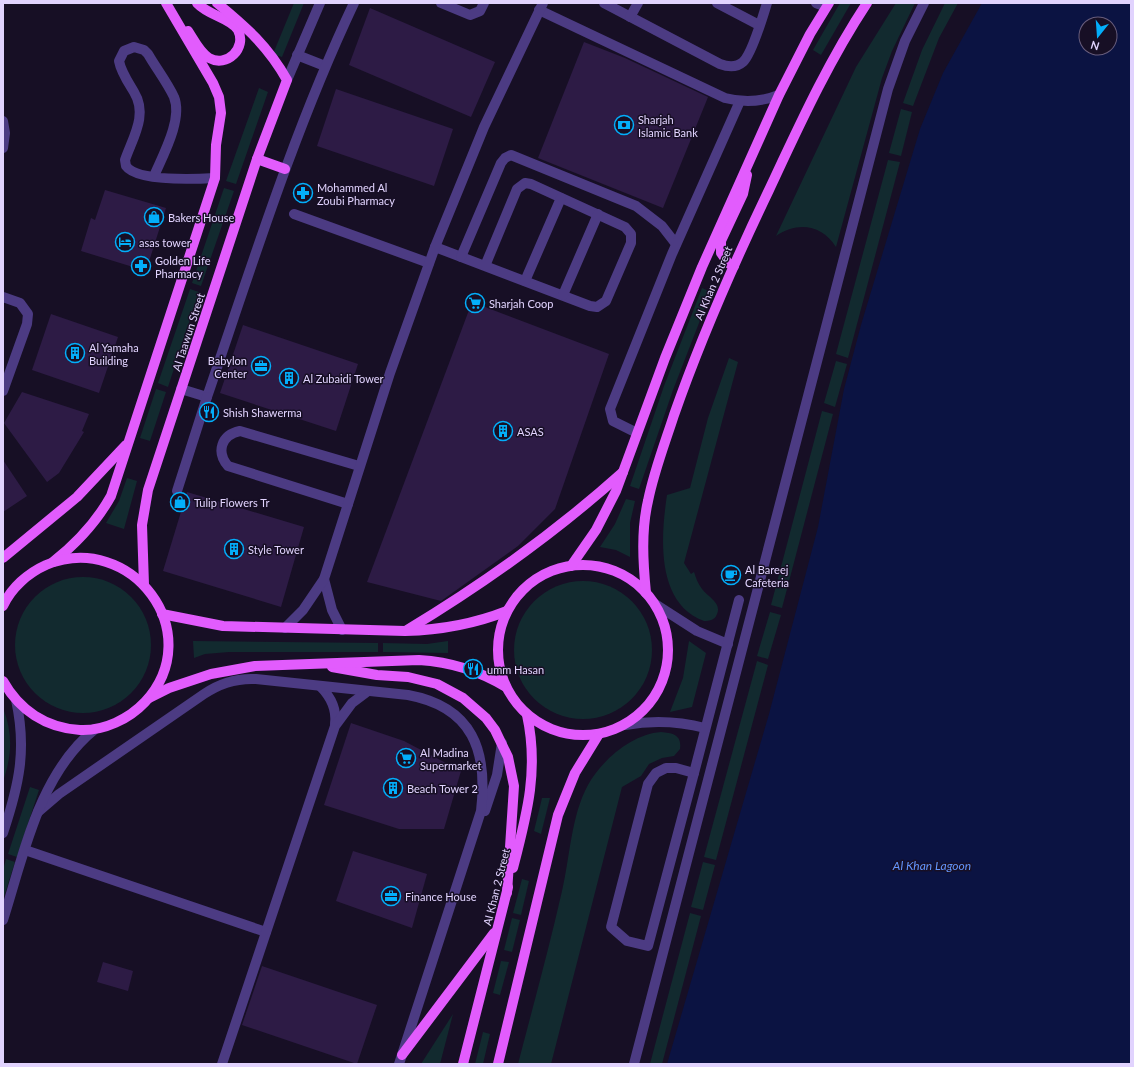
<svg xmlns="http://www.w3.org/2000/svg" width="1134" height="1067" viewBox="0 0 1134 1067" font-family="Lato,sans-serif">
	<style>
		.green { fill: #122a2f }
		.water { fill: #0b1342; fill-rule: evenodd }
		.building { fill: #2d1b45 }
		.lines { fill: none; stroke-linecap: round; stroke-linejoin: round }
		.minor { stroke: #4c3b83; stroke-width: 10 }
		.major { stroke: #e25cfd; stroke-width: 10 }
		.labels { text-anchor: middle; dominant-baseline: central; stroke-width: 3; stroke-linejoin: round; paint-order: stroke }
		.poi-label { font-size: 11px; fill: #e1d3fe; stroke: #170f25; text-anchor: start }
		.street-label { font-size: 11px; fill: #e1d3fe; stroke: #170f25 }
		.water-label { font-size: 12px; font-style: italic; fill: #6395fd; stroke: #170f25 }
	</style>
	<rect width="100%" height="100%" fill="#170f25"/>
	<g class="green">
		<path d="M294,3h10l-22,54 -9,-3z"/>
		<path d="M840,3h11l-30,52 -8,-5z"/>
		<path d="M896,3h19l-23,48 -10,27 -46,169c-14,-22 -38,-26 -60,-11l80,-169z"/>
		<path d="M945,3h13l-19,35 -26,68 -10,-3 19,-53z"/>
		<path d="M259,88l9,4 -32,92 -10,-3z"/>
		<path d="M901,109l11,3 -11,44 -12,-3z"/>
		<path d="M888,160l12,2 -52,196 -12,-4z"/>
		<path d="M224,188l10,3 -33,95 -9,-3z"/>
		<path d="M702,288l9,4 -38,98 -34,99 -9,-3 34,-100z"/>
		<path d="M190,289l9,3 -31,95 -10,-4z"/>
		<path d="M729,358l9,4 -54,201 7,11 3,-2c2,6 4,12 8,17 6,8 20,14 15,25 -2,6 -7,7 -13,7 -49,-18 -43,-86 -37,-126l23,-7 18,-70z"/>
		<path d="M836,361l11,3 -12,43 -11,-4z"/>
		<path d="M156,389l10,3 -16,49 -10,-3z"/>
		<path d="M822,411l11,3 -51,194 -11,-3z"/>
		<path d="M127,478l10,3 -13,48 -18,-6 13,-22z"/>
		<path d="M626,499l9,2 -5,22v34l-14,-7 -16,-3 15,-23z"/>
		<circle cx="83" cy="645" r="68"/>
		<circle cx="583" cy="650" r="69"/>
		<path d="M770,612l11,3 -13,44 -11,-3z"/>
		<path d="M193,641l185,2v9h-149l-24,2 -11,4z"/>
		<path d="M448,641v12l-65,-1v-9l44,1z"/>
		<path d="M689,641l17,12 -14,54 -22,5 13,-34z"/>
		<path d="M757,661l11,4 -52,195 -12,-3z"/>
		<path d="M3,708c10,25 9,48 0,73z"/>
		<path d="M661,732c12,1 21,3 19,17l-6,7 -12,2 -13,6 -8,12 -19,11 -71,277h-33c15,-58 31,-115 44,-173 8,-34 9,-75 26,-106 14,-25 44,-51 73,-53z"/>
		<path d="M30,787l9,3 -22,67 -9,-3z"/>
		<path d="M542,798h8l-9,36 -7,-3z"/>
		<path d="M6,859l9,3 -12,38v-30z"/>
		<path d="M703,862l12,3 -12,45 -12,-3z"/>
		<path d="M522,879l7,2 -8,34 -8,-2z"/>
		<path d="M690,913l11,3 -39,148h-12z"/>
		<path d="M512,918l8,2 -8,32 -8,-2z"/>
		<path d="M501,961l8,1 -9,33 -7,-2z"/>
		<path d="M453,1014l-13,50h-19z"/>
		<path d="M483,1032l7,2 -7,30h-8z"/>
	</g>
	<path class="water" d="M982,3h149v1061h-464l102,-350 49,-187 26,-138 17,-64 59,-196 23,-56zM1086,24h24v24h-24z"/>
	<g class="building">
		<path d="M370,8l125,54 -24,55 -122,-52z"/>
		<path d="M584,42l41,16 83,39 -45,111 -125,-50z"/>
		<path d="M336,89l117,40 -19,57 -117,-40z"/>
		<path d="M105,190l61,18 -20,63 -65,-20 10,-33 4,2z"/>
		<path d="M472,302l137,52 -54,155 -37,37 -77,55 -74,-19z"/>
		<path d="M51,314l67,23 -19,56 -67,-23z"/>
		<path d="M243,325l115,39 -22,67 -116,-38z"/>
		<path d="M22,392l67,22 -7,17 2,1 -25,41 -12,9 -43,-59z"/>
		<path d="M3,460l24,36 -24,16z"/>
		<path d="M187,492l117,35 -23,80 -118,-36z"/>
		<circle cx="731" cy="576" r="6"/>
		<path d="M351,723l53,18 57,30 -17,58h-45l-75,-24z"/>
		<path d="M353,851l74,23 -15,54 -76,-27z"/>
		<path d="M103,962l30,9 -5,20 -31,-9z"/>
		<path d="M262,966l115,39 -20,59 -115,-39z"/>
	</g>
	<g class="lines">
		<g class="minor">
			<path d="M441,3l29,12 10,-4 4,-8"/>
			<path d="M604,3l116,61c8,3 16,4 23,-2 9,-8 20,-46 24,-59"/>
			<path d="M717,3l42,22"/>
			<path d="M816,3l10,4"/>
			<path d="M539,10l186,88c19,5 36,4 54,-3"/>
			<path d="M630,17l8,-14"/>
			<path d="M297,55l28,11"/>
			<path d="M287,80l33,-77"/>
			<path d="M3,121l2,12 -2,15"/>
			<path d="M154,176c9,-21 29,-57 20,-79 -7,-15 -18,-29 -26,-43l-4,-4 -10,-3 -10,4 -5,10c2,11 9,21 15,31 14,23 -1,45 -9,68l1,6c11,16 71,13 89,12"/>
			<path d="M294,214l135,49"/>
			<path d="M435,247c51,19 103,39 155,59l7,1 9,-6 25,-58v-9l-6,-7 -94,-43 -6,-1 -8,6 -32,77"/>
			<path d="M461,257l40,-94 4,-5 6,-3 125,51 26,20 14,18"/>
			<path d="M525,281l36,-83"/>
			<path d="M563,295l35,-81"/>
			<path d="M3,297l17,6 8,11 -1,10 -24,67"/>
			<path d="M181,389l26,8c45,-132 87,-267 147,-394"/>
			<path d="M637,433l-24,-12 -3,-12 62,-155 68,-153"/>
			<path d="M177,491l30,-94"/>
			<path d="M348,504l-120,-38c-12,-14 -7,-31 12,-35l119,35"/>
			<path d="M324,579l8,31 10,20"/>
			<path d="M655,604l42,27 31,13"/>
			<path d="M285,628l18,-18 21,-31 66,-206 45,-126 49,-120 59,-124"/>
			<path d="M320,686c11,11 17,23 15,38"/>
			<path d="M625,725c28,-5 53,-4 80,3"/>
			<path d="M666,768h10l18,5 -46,173 -21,-5 -16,-14 37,-143 8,-11z"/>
			<path d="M694,773l45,-173"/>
			<path d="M485,811l12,-36 5,-32"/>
			<path d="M38,812l21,-18 145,-100c16,-11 33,-16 52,-15l152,16c65,12 80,56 73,116l-82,253"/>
			<path d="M3,833c16,-48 24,-83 13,-133"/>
			<path d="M25,850l241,82"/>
			<path d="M3,920c21,-66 36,-146 92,-191"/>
			<path d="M222,1064l113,-338 17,-23 16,-12"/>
			<path d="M634,1064l254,-975 17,-48 19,-38"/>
		</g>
		<g class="major">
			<path d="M188,31c6,9 12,22 21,27 18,10 38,-10 29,-28 -7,-12 -29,-14 -41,-27"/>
			<path d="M257,159l28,10"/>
			<path d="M734,266l-6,-3 -7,-10v-12l22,-47 4,-19"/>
			<path d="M3,558l74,-61 49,-52"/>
			<path d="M53,562c24,-19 43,-39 58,-66l104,-318 1,-33 5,-32 -2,-16 -6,-14 -47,-80"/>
			<circle cx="583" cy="650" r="85"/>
			<path d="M571,566l25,-36 20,-39 49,-133 37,-91 77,-172 31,-61 19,-31"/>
			<path d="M144,585l-2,-60 6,-35 109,-331 30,-79c-19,-34 -41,-53 -70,-77"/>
			<path d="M646,593c-3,-31 -5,-62 2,-92 6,-30 17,-58 26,-86 27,-77 60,-152 95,-225 30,-64 59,-128 98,-187"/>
			<path d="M3,606c8,-18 25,-33 43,-41 85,-35 163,68 99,137 -16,17 -41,29 -65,28 -34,-2 -61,-20 -77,-49"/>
			<path d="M162,614l61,12 182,5c36,-1 69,-7 102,-20"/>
			<path d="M407,630c78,-47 148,-97 216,-158"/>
			<path d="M332,667l45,8 31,2 29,7 26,14 23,20 9,12 13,27 6,29 -7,107"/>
			<path d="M149,698l20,-10 42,-14 44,-8 164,-6c32,2 59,10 87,27"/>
			<path d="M513,868c14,-54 26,-98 14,-153"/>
			<path d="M402,1055l92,-122"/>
			<path d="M463,1064l45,-177"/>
			<path d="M498,1064l60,-249 17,-42 24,-39"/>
		</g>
	</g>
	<defs>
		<g id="bank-ring" transform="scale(1)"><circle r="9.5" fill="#170f25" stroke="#03aefa" stroke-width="1.5"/><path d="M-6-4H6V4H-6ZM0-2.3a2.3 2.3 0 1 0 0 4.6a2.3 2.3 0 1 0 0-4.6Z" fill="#03aefa"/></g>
		<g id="pharmacy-ring" transform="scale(1)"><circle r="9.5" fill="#170f25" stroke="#03aefa" stroke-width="1.5"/><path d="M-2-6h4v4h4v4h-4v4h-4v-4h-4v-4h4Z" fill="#03aefa"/></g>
		<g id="shop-ring" transform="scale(1)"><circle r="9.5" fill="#170f25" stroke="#03aefa" stroke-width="1.5"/><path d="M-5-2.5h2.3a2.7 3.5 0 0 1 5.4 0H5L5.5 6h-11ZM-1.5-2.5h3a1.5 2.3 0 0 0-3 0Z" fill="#03aefa"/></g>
		<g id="hotel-ring" transform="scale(1)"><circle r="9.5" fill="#170f25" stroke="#03aefa" stroke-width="1.5"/><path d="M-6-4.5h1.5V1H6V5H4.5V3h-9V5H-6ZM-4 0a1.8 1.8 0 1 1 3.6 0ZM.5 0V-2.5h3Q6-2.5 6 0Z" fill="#03aefa"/></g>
		<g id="supermarket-ring" transform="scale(1)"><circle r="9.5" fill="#170f25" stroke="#03aefa" stroke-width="1.5"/><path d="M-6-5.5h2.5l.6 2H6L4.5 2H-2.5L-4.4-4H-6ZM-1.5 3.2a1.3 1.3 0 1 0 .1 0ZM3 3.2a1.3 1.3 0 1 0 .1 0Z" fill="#03aefa"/></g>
		<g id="building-ring" transform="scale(1)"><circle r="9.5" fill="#170f25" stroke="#03aefa" stroke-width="1.5"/><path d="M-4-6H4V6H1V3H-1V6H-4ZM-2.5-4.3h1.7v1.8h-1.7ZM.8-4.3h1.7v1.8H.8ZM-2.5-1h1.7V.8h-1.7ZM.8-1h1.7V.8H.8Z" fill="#03aefa"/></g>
		<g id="office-ring" transform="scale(1)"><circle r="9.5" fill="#170f25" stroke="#03aefa" stroke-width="1.5"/><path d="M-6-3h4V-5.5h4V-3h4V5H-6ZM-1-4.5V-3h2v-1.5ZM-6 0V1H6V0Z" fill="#03aefa"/></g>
		<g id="restaurant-ring" transform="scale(1)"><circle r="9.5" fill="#170f25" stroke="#03aefa" stroke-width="1.5"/><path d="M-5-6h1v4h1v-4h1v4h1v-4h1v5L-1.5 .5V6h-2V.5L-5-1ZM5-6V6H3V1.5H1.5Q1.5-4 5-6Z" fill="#03aefa"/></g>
		<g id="cafe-ring" transform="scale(1)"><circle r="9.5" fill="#170f25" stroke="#03aefa" stroke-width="1.5"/><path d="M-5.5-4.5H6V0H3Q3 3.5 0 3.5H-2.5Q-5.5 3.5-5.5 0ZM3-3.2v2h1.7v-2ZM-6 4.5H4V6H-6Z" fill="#03aefa"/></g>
	</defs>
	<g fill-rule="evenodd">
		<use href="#bank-ring" x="624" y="125"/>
		<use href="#pharmacy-ring" x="303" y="193"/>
		<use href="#shop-ring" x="154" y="217"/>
		<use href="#hotel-ring" x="125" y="242"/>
		<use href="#pharmacy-ring" x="141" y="266"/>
		<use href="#supermarket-ring" x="475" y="303"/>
		<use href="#building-ring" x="75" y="353"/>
		<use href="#office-ring" x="261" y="366"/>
		<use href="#building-ring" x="289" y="378"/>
		<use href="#restaurant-ring" x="209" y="412"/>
		<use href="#building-ring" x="503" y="431"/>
		<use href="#shop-ring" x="180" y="502"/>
		<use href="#building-ring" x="234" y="549"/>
		<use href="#cafe-ring" x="731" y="575"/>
		<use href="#restaurant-ring" x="473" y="669"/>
		<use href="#supermarket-ring" x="406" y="758"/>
		<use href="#building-ring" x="393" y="788"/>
		<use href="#office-ring" x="391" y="896"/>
	</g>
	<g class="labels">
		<g class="poi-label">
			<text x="638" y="119">Sharjah<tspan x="638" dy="13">Islamic Bank</tspan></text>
			<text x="317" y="187">Mohammed Al<tspan x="317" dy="13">Zoubi Pharmacy</tspan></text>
			<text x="168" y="217">Bakers House</text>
			<text x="139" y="242">asas tower</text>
			<text x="155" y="260">Golden Life<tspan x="155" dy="13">Pharmacy</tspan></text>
			<text x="489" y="303">Sharjah Coop</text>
			<text x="89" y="347">Al Yamaha<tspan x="89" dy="13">Building</tspan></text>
			<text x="247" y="360" text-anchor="end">Babylon<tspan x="247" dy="13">Center</tspan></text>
			<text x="303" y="378">Al Zubaidi Tower</text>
			<text x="223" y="412">Shish Shawerma</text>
			<text x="517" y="431">ASAS</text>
			<text x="194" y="502">Tulip Flowers Tr</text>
			<text x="248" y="549">Style Tower</text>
			<text x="745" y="569">Al Bareej<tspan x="745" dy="13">Cafeteria</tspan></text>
			<text x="487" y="669">umm Hasan</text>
			<text x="420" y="752">Al Madina<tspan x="420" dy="13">Supermarket</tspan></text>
			<text x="407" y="788">Beach Tower 2</text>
			<text x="405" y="896">Finance House</text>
		</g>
		<g class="street-label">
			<text transform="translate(713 283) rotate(-67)">Al Khan 2 Street</text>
			<text transform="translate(188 332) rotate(-72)">Al Taawun Street</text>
			<text transform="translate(496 887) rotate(-76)">Al Khan 2 Street</text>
		</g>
		<g class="water-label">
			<text x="932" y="865">Al Khan Lagoon</text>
		</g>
	</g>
	<rect width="1134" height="1067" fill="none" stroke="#e1d3fe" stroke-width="8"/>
	<g transform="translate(1098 36) rotate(197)"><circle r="19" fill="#170f25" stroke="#685d7c"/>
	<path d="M0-3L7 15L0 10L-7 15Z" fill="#03aefa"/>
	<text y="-6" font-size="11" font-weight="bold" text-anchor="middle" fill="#e1d3fe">N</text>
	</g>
</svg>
